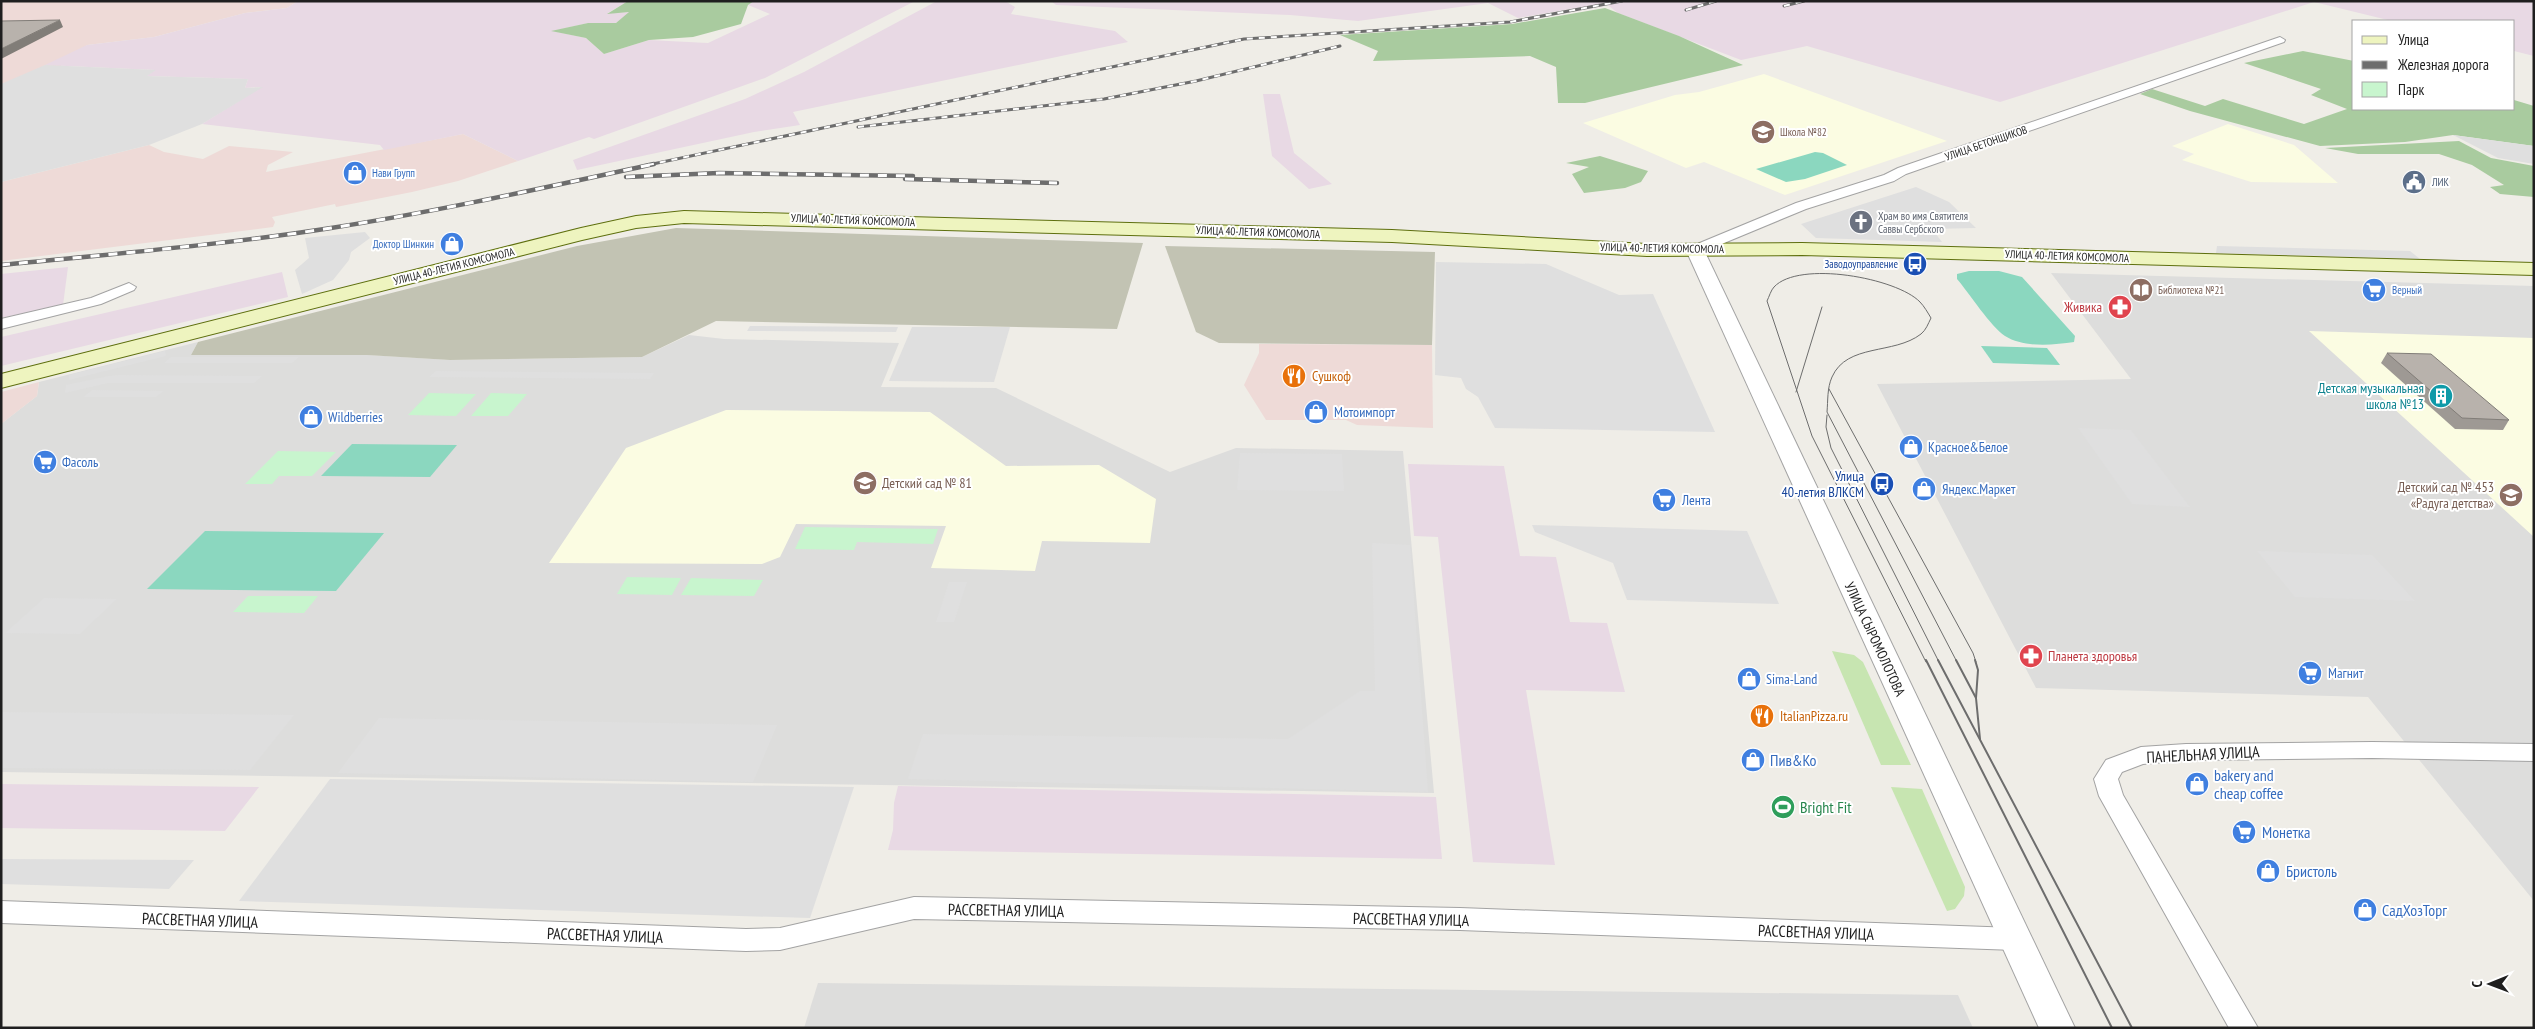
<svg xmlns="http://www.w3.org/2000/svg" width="2535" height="1029" viewBox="0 0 2535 1029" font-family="'PT Sans Narrow',sans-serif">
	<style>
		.residential { fill: #dddddc }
		.commercial { fill: #eedad7 }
		.industrial { fill: #e8d9e4 }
		.education { fill: #fbfce2 }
		.construction { fill: #c2c3b3 }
		.grass { fill: #c7e5b1 }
		.forest { fill: #a9cb9f }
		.park { fill: #c8f5ce }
		.pitch { fill: #8bd7bf }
		.parking { fill: #dfdfdf }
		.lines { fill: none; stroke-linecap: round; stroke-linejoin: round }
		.minor-casing { stroke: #a3a3a3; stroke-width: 2 }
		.tertiary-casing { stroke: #a3a3a3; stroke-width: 2 }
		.secondary-casing { stroke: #5e6f0e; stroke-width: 2 }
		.minor { fill: #fff; fill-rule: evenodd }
		.tertiary { fill: #fff; fill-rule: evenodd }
		.secondary { fill: #eef4bf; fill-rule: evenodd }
		.tram-far1 { stroke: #6d6d6d; stroke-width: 1 }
		.tram { stroke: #6d6d6d; stroke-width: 2 }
		.rail-far1-casing { stroke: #6d6d6d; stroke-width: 3 }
		.rail-casing { stroke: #6d6d6d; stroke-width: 4.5 }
		.rail-far1 { stroke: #fff; stroke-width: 2; stroke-dasharray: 6; stroke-linecap: butt }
		.rail { stroke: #fff; stroke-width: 3; stroke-dasharray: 9; stroke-linecap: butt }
		.wall { fill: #9e9994 }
		.shaded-wall { fill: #817d78 }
		.building { fill: #b8b2ac; stroke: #817d78 }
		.labels { text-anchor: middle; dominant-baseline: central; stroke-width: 4; stroke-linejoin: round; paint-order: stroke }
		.far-education-label { font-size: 11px; fill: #785e54; stroke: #fff; text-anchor: start }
		.far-street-label { font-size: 11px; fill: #1f1f1f; stroke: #fff }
		.far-shop-label { font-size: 11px; fill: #366cbe; stroke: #fff; text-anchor: start }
		.far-service-label { font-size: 11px; fill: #4e5e75; stroke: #fff; text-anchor: start }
		.far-worship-label { font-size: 11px; fill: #5b616d; stroke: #fff; text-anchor: start }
		.far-transit-label { font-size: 11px; fill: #164399; stroke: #fff; text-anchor: end }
		.health-label { font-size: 14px; fill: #be3a42; stroke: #fff; text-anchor: end }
		.food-label { font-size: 14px; fill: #c56008; stroke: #fff; text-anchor: start }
		.culture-label { font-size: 14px; fill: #0d838f; stroke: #fff; text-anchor: end }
		.shop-label { font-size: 14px; fill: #366cbe; stroke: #fff; text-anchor: start }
		.transit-label { font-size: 14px; fill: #164399; stroke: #fff; text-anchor: end }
		.education-label { font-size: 14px; fill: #785e54; stroke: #fff; text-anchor: start }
		.street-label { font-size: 14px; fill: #1f1f1f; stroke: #fff }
		.near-street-label { font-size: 16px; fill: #1f1f1f; stroke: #fff }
		.near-shop-label { font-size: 16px; fill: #366cbe; stroke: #fff; text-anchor: start }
		.near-leisure-label { font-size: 16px; fill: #27864d; stroke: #fff; text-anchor: start }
	</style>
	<rect width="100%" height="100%" fill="#efede7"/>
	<g class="residential">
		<path d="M2051,273l483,13v615l-166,-204 -332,-9 -159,-304 254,-5z"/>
		<path d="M689,335l35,4 175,4 -18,44 115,1 174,84 66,-24 167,3 31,342 -1433,-21v-348l36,-28 2,-14 159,-40 -7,13h177l82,5 192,-3z"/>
		<path d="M818,983l1140,12 15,33h-1169z"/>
	</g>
	<g class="commercial">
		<path d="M1,1h297l-11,7 -42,5 -91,24 -67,8 -86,69z"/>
		<path d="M463,134l55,27 -60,20 -46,11 -76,15 -1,-3 -63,13 3,5 -2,5 -272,34v-79l148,-37 15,7 39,7 26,-13 64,6 -25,13 -2,7z"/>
		<path d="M1259,344l173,1 1,83 -76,-3 -11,-5h-80l-22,-35 15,-32z"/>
		<path d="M39,382l-2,14 -36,28v-32z"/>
	</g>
	<g class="industrial">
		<path d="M298,1h330l-20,12 22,-1 -14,11h-28l-35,8 33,7 18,16 45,-14 59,3 62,-29 -22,-9 6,-4h161l-150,77 -171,61 -5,-2 -71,24 -55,-27 -79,16 -4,-5 -178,-21 59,-37 -16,1 3,-9 -102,-3 9,-6 -110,-5 42,-20 67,-8 91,-24 42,-5z"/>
		<path d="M937,1h68l10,6 -4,7 104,17 13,11 -335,70 7,13 -46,7 -177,38 -4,-10 172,-61 59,-27z"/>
		<path d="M1051,1h1483v55l-20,-5v-30h-122l-78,-19 -314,100 -193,-56 -66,14 -123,-47 -13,-10 -87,15 -30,-15 -130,18 -68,-6 -234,-10z"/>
		<path d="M1263,94h17l14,59 38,31 -23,5 -37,-33z"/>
		<path d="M68,267l-5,38 -62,13v-44z"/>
		<path d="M282,272l6,25 -287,69v-29z"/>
		<path d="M1408,464l96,2 16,90 36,1 14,65 37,1 18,69 -99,-2 29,175 -82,-3 -35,-325 -24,-1z"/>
		<path d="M1,784l258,3 -34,44 -224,-3z"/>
		<path d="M898,786l538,11 6,62 -554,-9 5,-20 1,-27z"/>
	</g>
	<g class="education">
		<path d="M1764,74l183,67 -162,54 -81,-33 -18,6 -103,-45 92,-28 24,-3z"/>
		<path d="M2228,124l66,21 44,38 -87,-1 -69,-22 12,-6 -22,-8z"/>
		<path d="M2309,331l225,7v199l-96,-88z"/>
		<path d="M726,410l204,2 76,54 93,-1 57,34 -6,44 -108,-2 -7,30 -104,-3 15,-42 -150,-2 -16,33 -18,7 -213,-1 77,-115z"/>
	</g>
	<g class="construction">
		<path d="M676,228l467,15 -26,86 -401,-8 -74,36 -192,3 -83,-5h-176l7,-13 379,-96z"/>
		<path d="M1165,246l270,6 -3,93 -213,-2 -23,-11z"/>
	</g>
	<g class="grass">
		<path d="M1832,651l22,4 9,7 48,103h-30z"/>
		<path d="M1891,787l31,2 43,98 -1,9 -9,13 -8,2z"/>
	</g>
	<g class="forest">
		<path d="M628,1h126l-6,4 -7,19 -48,13 -44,3 -45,14 -18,-16 -35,-7 37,-8h28l13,-11 -22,2z"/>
		<path d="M1605,8l74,28 64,29 -158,38h-27l-2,-36 -26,-11 -157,5 5,-10 -38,-16 172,-11z"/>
		<path d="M2303,51l51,10v48h160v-9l20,6v40l-81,-11 -48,7 -85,4 -130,-35 -50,-17 12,-5 53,17 18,-7 81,25 43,-15 -36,-14 10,-6 -77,-26z"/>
		<path d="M2459,141l32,17 43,8v31l-34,-3 -10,-7 14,-2 -32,-20 -33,-11h-81l-33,-6z"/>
		<path d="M1600,156l48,15 -7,11 -16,6 -41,5 -12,-19 17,-7 -23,-4z"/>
	</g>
	<g class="park">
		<path d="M429,393l47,1 -20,22 -48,-1z"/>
		<path d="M491,393l36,1 -19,22h-37z"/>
		<path d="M278,451l58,1 -24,24h-33l-7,8h-27z"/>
		<path d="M805,527l133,2 -5,15 -76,-2 -3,8 -59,-1z"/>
		<path d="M627,577l54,1 -9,17 -55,-1z"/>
		<path d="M691,578l72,2 -9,16 -73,-1z"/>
		<path d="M248,596h70l-14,17 -71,-1z"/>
	</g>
	<g class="pitch">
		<path d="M1815,152l8,1 24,12 -42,14 -19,3 -30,-13z"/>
		<path d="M1969,271h30l23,6 53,59 -1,6c-21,3 -50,6 -69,-6 -14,-9 -36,-43 -48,-57v-5z"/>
		<path d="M1981,346l66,2 13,17 -67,-2z"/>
		<path d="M352,444l105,1 -27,32 -109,-1z"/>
		<path d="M205,531l179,2 -48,58 -189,-2z"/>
	</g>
	<g class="parking">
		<path d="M45,65l111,5 -9,6 101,3 -3,9 18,-1 -61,37 -53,21 -148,37v-98z"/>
		<path d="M2453,135l81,11v18l-36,-6z"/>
		<path d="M1916,187l33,15 27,26 -44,1 10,13 -126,-4 -15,-14z"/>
		<path d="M365,232l5,6 -19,14 -2,8 -16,20 -31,14 -7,-24 14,-12 -4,-20z"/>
		<path d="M2217,246l193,5 10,8 -204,-6z"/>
		<path d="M1436,262l110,2 73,31 34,-1 62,138 -220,-4 -17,-31 -12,-8 -5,-11 -26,-3z"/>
		<path d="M750,326l148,1 -2,5 -149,-1z"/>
		<path d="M912,327h98l-16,55 -105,-1z"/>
		<path d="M165,351l1,5 -97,24v-5z"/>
		<path d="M171,357h128l-7,6h-128z"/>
		<path d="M436,371l218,2 -4,6 -221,-2z"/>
		<path d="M109,376l9,-1 144,1 -8,7h-146l-43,10 1,-8z"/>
		<path d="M92,390l72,1 -8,6h-73z"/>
		<path d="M2078,428l53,2 59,77 -58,-3z"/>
		<path d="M1240,453l102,1 2,37 -107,-1z"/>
		<path d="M1532,525l215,6 32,73 -152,-4 -14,-37 -78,-31z"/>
		<path d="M1372,543l38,2 18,247 -520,-13 15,-45 365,5 72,-48h15z"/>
		<path d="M2257,551l115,4 43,46 -120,-4z"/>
		<path d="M949,582h18l-13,40h-18z"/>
		<path d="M44,598l73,1 -37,35 -75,-1z"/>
		<path d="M1,712l293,3 -44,55 -249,-2z"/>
		<path d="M379,718l398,7 -24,57 -415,-9z"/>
		<path d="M330,779l524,8 -44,131 -571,-17z"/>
		<path d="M1,859l193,1 -25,29 -168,-5z"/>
	</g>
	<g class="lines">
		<g class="minor-casing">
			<g id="minor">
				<path d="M2280,37l5,3 -1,2 -378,132 -12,7 -88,28 -106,44 -5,1 -7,-4 2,-3 106,-44 88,-28 14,-7z"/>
				<path d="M129,283l7,4 -2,3 -33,14 -100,25v-10l90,-21z"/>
				<path d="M2372,742l162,2v17l-162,-3 -186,2 -43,4 -21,8 -4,7 5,16 135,233h-29l-130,-232 -5,-17 12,-19 35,-13 45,-3z"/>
				<path d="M914,897l546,11 555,20 9,3 4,8 -4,8 -9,3 -555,-20 -546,-11 -134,31 -34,1 -745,-28v-22l745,28 34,-1z"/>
			</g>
		</g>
		<g class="tertiary-casing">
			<path id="tertiary" d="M1695,245l6,1 3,4 371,778h-36l-353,-778 3,-4z"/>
		</g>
		<g class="secondary-casing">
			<path id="secondary" d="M684,211l708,19 255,14 155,-1 732,20v12l-732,-20 -155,1 -255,-14 -708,-19 -48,5 -54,12 -581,148v-14l580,-146 55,-12z"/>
		</g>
		<use href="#minor" class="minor"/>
		<use href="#tertiary" class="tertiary"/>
		<use href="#secondary" class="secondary"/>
		<g class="tram-far1">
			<path d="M1829,389l144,264 3,9"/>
			<path d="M1796,392l26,-85"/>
			<path d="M1827,415l-1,12 5,21 108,214"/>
			<path d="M1926,662l-114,-226 -45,-135c2,-4 4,-11 7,-14 25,-27 123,-9 146,15 4,4 8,11 11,16 -3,6 -5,12 -10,16 -27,21 -74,9 -89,43 -5,11 -4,24 -5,35l130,250"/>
		</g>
		<g class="tram">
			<path d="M1926,660l186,368"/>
			<path d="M1938,660l194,368"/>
			<path d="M1956,660l20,38"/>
			<path d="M1975,660l3,10 -2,28 4,41"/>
		</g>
		<g class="rail-far1-casing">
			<g id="rail-far1">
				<path d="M1784,6l20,-5"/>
				<path d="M1686,10l30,-9"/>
				<path d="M858,127l246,-28 92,-18 144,-35"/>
				<path d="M648,165l596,-126 266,-17 112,-21"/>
			</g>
		</g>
		<g class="rail-casing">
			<g id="rail">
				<path d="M626,177l93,-4 194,3"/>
				<path d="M905,179l152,4"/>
				<path d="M1,265c110,-11 221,-20 330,-37 109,-17 216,-41 323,-64"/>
			</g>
		</g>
		<use href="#rail-far1" class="rail-far1"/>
		<use href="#rail" class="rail"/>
	</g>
	<path class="wall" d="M2387,353l122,67 -6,10 -48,-1 -74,-66z"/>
	<path class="shaded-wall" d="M60,20l3,7 -62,32v-10z"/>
	<g class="building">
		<path d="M60,20l-59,29v-28z"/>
		<path d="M2387,353l44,1 78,66 -47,-2z"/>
	</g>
	<defs>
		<g id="school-disc" transform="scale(1.25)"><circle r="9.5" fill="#8d6e63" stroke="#fff"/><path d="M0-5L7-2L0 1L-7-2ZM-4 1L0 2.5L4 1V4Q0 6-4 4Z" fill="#fff"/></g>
		<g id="shop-disc" transform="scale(1.25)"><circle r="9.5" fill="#3f7fe0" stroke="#fff"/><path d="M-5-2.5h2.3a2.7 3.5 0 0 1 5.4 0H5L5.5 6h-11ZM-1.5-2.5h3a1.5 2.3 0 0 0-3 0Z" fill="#fff"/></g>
		<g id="civic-disc" transform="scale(1.25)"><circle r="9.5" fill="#5c6f8a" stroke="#fff"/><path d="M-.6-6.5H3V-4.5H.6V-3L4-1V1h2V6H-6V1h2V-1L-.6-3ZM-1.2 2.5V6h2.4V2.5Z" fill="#fff"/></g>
		<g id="church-disc" transform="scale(1.25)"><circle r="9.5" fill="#6b7280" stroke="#fff"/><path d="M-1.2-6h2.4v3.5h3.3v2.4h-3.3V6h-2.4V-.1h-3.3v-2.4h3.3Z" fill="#fff"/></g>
		<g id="bus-disc" transform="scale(1.25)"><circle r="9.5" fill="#1a4fb4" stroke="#fff"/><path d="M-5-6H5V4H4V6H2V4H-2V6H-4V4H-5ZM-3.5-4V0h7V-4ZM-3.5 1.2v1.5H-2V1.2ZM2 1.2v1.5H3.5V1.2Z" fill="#fff"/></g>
		<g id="library-disc" transform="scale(1.25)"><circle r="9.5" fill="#8d6e63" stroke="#fff"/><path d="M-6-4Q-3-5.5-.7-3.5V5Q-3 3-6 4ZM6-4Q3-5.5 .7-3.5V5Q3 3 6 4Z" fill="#fff"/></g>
		<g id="supermarket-disc" transform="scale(1.25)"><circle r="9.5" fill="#3f7fe0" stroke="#fff"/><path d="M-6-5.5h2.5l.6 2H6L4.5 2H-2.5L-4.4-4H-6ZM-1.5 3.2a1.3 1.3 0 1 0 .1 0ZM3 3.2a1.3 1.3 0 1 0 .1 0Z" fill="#fff"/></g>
		<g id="pharmacy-disc" transform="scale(1.25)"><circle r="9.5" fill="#e0444e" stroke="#fff"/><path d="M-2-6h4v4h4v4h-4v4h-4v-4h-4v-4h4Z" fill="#fff"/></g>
		<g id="restaurant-disc" transform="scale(1.25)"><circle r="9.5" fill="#e8710a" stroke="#fff"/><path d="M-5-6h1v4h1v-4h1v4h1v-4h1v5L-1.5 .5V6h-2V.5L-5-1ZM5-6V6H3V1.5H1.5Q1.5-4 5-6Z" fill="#fff"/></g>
		<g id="building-disc" transform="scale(1.25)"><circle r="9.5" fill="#0f9aa8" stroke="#fff"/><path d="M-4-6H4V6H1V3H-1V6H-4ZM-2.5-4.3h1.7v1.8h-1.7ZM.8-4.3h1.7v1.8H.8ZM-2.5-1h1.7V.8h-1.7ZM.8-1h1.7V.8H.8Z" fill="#fff"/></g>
		<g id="stadium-disc" transform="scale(1.25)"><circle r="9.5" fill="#2e9e5b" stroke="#fff"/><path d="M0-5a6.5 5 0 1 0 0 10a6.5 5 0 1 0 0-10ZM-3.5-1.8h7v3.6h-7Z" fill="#fff"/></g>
	</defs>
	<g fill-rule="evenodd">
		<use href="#school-disc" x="1763" y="132"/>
		<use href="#shop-disc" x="355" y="173"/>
		<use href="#civic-disc" x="2414" y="182"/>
		<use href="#church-disc" x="1861" y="222"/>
		<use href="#shop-disc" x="452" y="244"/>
		<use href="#bus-disc" x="1915" y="264"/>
		<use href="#library-disc" x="2141" y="290"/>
		<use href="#supermarket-disc" x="2374" y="290"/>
		<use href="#pharmacy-disc" x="2120" y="307"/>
		<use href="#restaurant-disc" x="1294" y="376"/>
		<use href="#building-disc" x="2441" y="396"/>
		<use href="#shop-disc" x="1316" y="412"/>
		<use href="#shop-disc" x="311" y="417"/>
		<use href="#shop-disc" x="1911" y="447"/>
		<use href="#supermarket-disc" x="45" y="462"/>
		<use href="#school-disc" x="865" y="483"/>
		<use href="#bus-disc" x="1882" y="484"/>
		<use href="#shop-disc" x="1924" y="489"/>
		<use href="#school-disc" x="2511" y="495"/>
		<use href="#supermarket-disc" x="1664" y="500"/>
		<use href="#pharmacy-disc" x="2031" y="656"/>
		<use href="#supermarket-disc" x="2310" y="673"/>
		<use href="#shop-disc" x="1749" y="679"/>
		<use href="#restaurant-disc" x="1762" y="716"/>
		<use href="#shop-disc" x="1753" y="760"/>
		<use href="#shop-disc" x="2197" y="784"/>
		<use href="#stadium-disc" x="1783" y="807"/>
		<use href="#supermarket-disc" x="2244" y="832"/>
		<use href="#shop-disc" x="2268" y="871"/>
		<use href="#shop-disc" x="2365" y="910"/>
	</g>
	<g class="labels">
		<g class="far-education-label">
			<text x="1780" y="132">Школа №82</text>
			<text x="2158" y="290">Библиотека №21</text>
		</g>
		<g class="far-street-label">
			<text transform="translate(1986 143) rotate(-19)">УЛИЦА БЕТОНЩИКОВ</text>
			<text transform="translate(853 220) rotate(2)">УЛИЦА 40-ЛЕТИЯ КОМСОМОЛА</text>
			<text transform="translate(1258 232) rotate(2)">УЛИЦА 40-ЛЕТИЯ КОМСОМОЛА</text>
			<text transform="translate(1662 248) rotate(1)">УЛИЦА 40-ЛЕТИЯ КОМСОМОЛА</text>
			<text transform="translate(2067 256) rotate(2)">УЛИЦА 40-ЛЕТИЯ КОМСОМОЛА</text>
			<text transform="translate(454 266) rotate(-14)">УЛИЦА 40-ЛЕТИЯ КОМСОМОЛА</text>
		</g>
		<g class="far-shop-label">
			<text x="372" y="173">Нави Групп</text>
			<text x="434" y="244" text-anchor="end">Доктор Шинкин</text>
			<text x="2392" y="290">Верный</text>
		</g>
		<g class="far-service-label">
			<text x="2432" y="182">ЛИК</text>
		</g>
		<g class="far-worship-label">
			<text x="1878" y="216">Храм во имя Святителя<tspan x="1878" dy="13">Саввы Сербского</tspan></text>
		</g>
		<g class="far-transit-label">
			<text x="1898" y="264">Заводоуправление</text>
		</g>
		<g class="health-label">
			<text x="2102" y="307">Живика</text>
			<text x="2048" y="656" text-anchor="start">Планета здоровья</text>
		</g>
		<g class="food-label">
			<text x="1312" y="376">Сушкоф</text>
			<text x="1780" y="716">ItalianPizza.ru</text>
		</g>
		<g class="culture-label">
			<text x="2424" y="388">Детская музыкальная<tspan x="2424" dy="16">школа №13</tspan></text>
		</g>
		<g class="shop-label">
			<text x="1334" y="412">Мотоимпорт</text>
			<text x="328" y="417">Wildberries</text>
			<text x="1928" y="447">Красное&amp;Белое</text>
			<text x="62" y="462">Фасоль</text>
			<text x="1942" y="489">Яндекс.Маркет</text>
			<text x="1682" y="500">Лента</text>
			<text x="2328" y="673">Магнит</text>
			<text x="1766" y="679">Sima-Land</text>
		</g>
		<g class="transit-label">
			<text x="1864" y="476">Улица<tspan x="1864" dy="16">40-летия ВЛКСМ</tspan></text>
		</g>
		<g class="education-label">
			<text x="882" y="483">Детский сад № 81</text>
			<text x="2494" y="487" text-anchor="end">Детский сад № 453<tspan x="2494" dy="16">«Радуга детства»</tspan></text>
		</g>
		<g class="street-label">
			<text transform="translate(1875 639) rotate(65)">УЛИЦА СЫРОМОЛОТОВА</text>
		</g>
		<g class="near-street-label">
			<text transform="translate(2203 754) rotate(-3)">ПАНЕЛЬНАЯ УЛИЦА</text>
			<text transform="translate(1006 910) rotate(1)">РАССВЕТНАЯ УЛИЦА</text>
			<text transform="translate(1411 919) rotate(1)">РАССВЕТНАЯ УЛИЦА</text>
			<text transform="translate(200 920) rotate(2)">РАССВЕТНАЯ УЛИЦА</text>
			<text transform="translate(1816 932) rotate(2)">РАССВЕТНАЯ УЛИЦА</text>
			<text transform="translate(605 935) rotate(2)">РАССВЕТНАЯ УЛИЦА</text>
		</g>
		<g class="near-shop-label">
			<text x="1770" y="760">Пив&amp;Ко</text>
			<text x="2214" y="775">bakery and<tspan x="2214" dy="18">cheap coffee</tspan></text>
			<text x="2262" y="832">Монетка</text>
			<text x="2286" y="871">Бристоль</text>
			<text x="2382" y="910">СадХозТорг</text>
		</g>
		<g class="near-leisure-label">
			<text x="1800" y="807">Bright Fit</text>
		</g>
	</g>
	<rect width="2535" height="1029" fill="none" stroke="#1f1f1f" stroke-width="5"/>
	<rect x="2352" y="20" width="162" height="90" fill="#ffffff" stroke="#a5a5a5"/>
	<rect x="2362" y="36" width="25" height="8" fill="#eef4bf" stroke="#a5a5a5"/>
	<text x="2398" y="45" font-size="15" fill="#1f1f1f">Улица</text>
	<rect x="2362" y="61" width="25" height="8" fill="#6d6d6d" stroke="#a5a5a5"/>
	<text x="2398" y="70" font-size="15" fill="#1f1f1f">Железная дорога</text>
	<rect x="2362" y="82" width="25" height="15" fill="#c8f5ce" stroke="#a5a5a5"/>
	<text x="2398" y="95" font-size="15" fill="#1f1f1f">Парк</text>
	<g transform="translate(2490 984) rotate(269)" stroke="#ffffff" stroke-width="4" paint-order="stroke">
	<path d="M0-4L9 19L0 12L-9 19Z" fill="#1f1f1f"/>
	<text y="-8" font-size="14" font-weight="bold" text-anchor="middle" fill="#1f1f1f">С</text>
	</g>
</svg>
